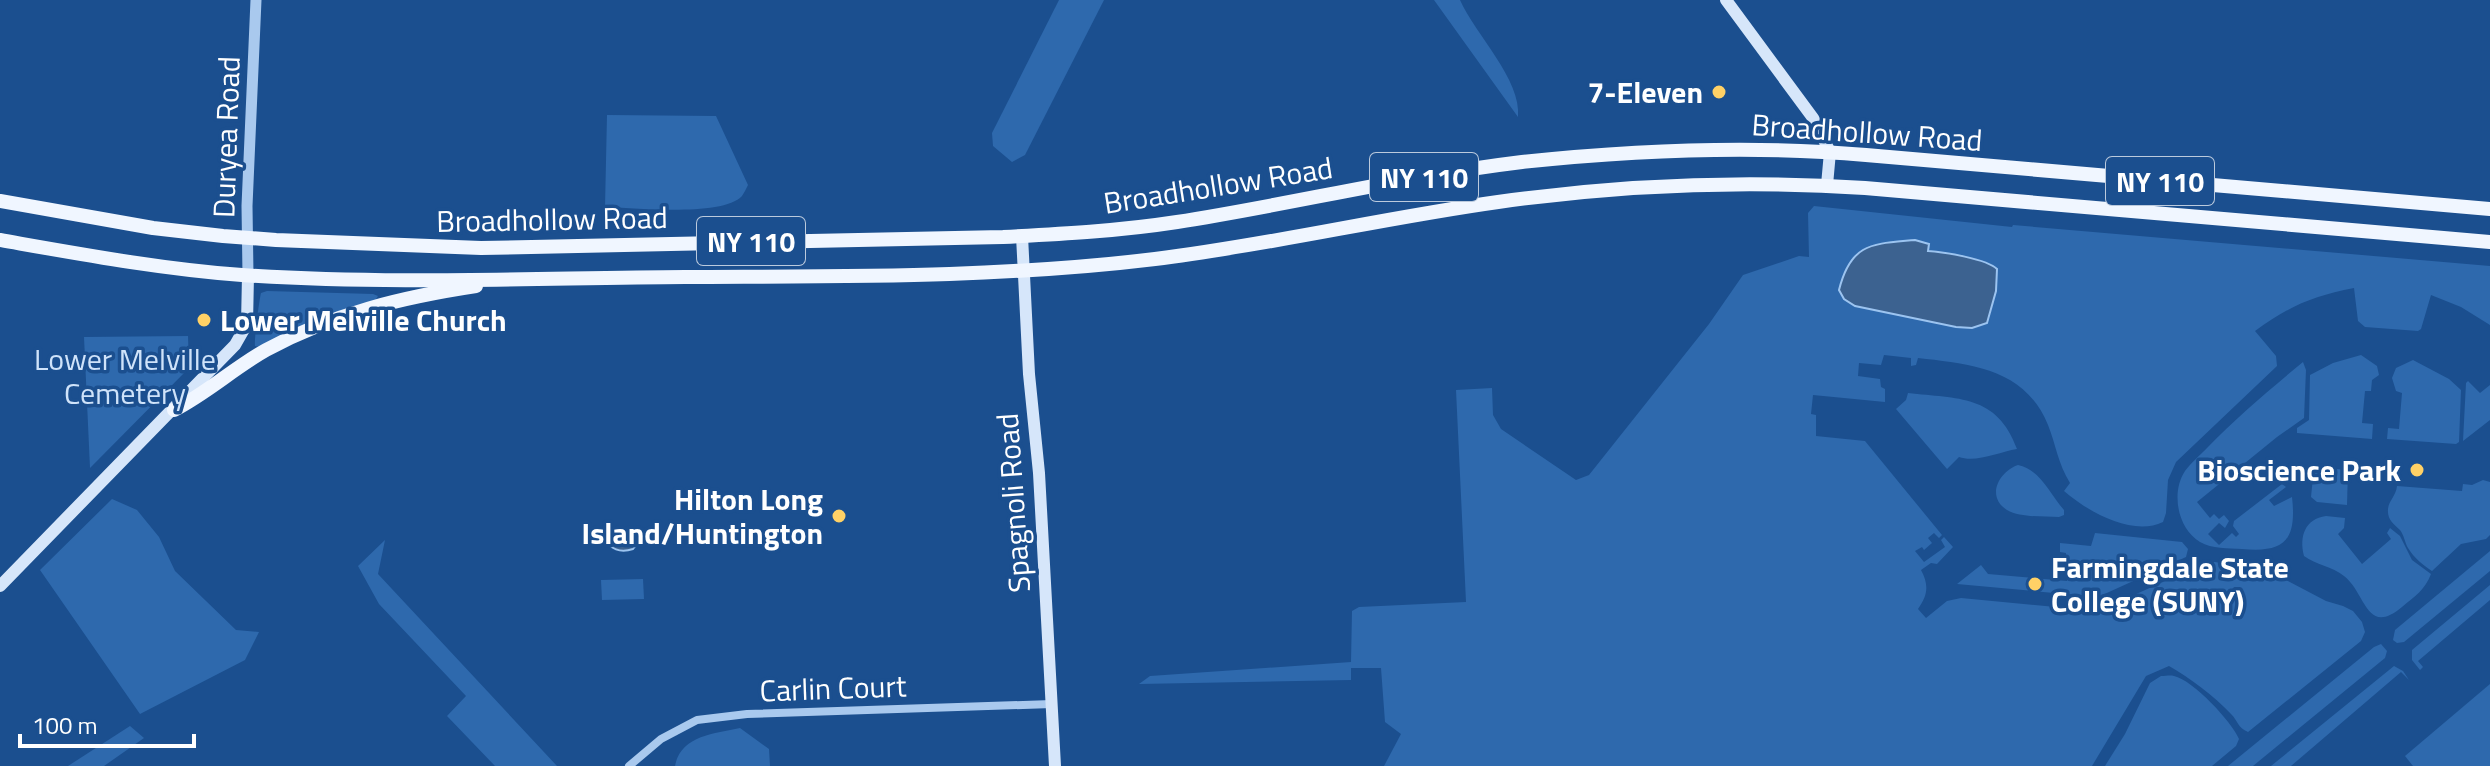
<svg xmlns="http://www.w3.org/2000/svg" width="2490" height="766" viewBox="0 0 2490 766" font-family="'Titillium Web',sans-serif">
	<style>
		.green { fill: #2e69ad; fill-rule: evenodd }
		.water { fill: #3c6290; stroke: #9cc4f0; stroke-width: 2 }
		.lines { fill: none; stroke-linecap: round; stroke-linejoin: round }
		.minor { stroke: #a9c9ee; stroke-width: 8 }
		.tertiary { stroke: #a9c9ee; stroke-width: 11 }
		.secondary { stroke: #d6e6fa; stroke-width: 12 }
		.primary { stroke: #f0f6ff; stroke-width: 14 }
		.poi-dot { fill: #ffd166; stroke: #1b4f8f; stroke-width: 3 }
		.labels { text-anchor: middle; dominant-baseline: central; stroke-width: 7; stroke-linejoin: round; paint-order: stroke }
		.shield { fill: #1b4f8f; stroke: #bbcadd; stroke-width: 2 }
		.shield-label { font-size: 28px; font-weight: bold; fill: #fff }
		.poi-label { font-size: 30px; font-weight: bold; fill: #fff; stroke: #1b4f8f; text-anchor: end }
		.street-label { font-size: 30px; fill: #fff; stroke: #1b4f8f }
		.park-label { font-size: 30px; fill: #cfe3fa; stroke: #1b4f8f }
	</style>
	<rect width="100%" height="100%" fill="#1b4f8f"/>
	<g class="green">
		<path d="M1059,0h45l-79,155 -13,7 -19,-16 -1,-13z"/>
		<path d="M1434,0h26c15,34 62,80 58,117z"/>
		<path d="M607,115l109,1 32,69c-2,4 -4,8 -6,11 -19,21 -108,12 -137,11z"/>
		<path d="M1814,206l198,21 1,-2 477,41v59l-29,-18 -30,-12 -10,34 -3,2 -53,-4 -7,-6 -4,-33c-41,8 -65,18 -99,43l21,25 1,10 -101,96 -8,18 -2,33 -3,9c-31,15 -76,-11 -99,-31l6,-8c-12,-19 -14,-38 -22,-58 -23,-57 -78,-61 -130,-67l-2,7 -5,1v-8l-27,-3 -3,10 -22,-2 -1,13 22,3 1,8 4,2v13l-72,-7 -2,19 5,1v21l49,5 77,94 -3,3 -5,-5 -6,5 4,5 -8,7 -2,-3 -7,4 9,11 21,-15 -4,-7 3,-3 9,10 -16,17 -6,-1 -10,7c8,15 7,25 -3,39l8,9 21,-17 14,-3 126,12 16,-1 102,-46 10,-1 56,10 55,29 17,5 10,5 9,11 3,10 -4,9 -113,91c-10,-4 -10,-11 -17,-18 -17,-18 -41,-36 -62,-48l-23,10 -54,90h-708l17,-32 -16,-12 -4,-54h-30v12l-212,4 11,-8 201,-14 1,-51 7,-4 107,-5 -10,-212 36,-2 1,27 8,14 75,51 13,-5 120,-151 34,-49 56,-19 10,1 -1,-44zM1928,251l64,14 4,26 -7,28 -17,9 -53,-11z"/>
		<path d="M267,291l106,3 5,2 -3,5 -115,46 -5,-1c-1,-7 4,-45 6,-53z"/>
		<path d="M188,336l1,32 -99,100 -6,-131z"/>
		<path d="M2361,355l16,11 2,9 -7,5 -1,11h-6l-3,32 11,1 -1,15 -75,-6v-5l12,-8 1,-45 23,-12z"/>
		<path d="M2413,360l36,19 12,11 -2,52 -3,2 -69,-5 1,-11 11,1 3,-36 -6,-2 -4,-13 4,-10z"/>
		<path d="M2303,362l3,8 -2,48 -27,19 -80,65 13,16 4,-4 5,5 5,-4 5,6 -4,7 -6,-5 -11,11 11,11 13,-12 4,4 3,-3 -6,-8 1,-5 48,-37 4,3 -17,13 5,6 18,-9c5,44 -8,56 -50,52 -14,-1 -30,0 -42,-7 -23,-14 -29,-50 -15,-71 6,-8 15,-16 22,-23 30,-31 62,-58 96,-86z"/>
		<path d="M2468,381l12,12 10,-8v35l-27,21 3,-58z"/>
		<path d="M1908,393c50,6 89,1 109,56 -18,3 -41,14 -58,8l-12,12 -51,-60 10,-9z"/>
		<path d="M2018,465c23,5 31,28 46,45v5l-5,2c-15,-1 -38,1 -52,-7 -22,-14 -7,-39 11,-45z"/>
		<path d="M2314,467l34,3 -1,35 -30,-3 -6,-5z"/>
		<path d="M2483,480l7,2v53l-4,4 -25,5 -29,27c-9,-6 -18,-13 -24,-23 -3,-5 -4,-13 -8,-18 -6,-6 -13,-10 -12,-21 1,-9 8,-13 9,-23l65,5 1,-7 9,1z"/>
		<path d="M112,499l25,11 22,27 16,34 61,59 23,2 -14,28 -105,54 -100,-144z"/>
		<path d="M2326,516l19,2 -1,10 -6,6 24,30 29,-25 -4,-6 3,-5 10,8 12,24 19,14c-6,16 -16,22 -29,33 -36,30 -36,-14 -58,-31 -12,-10 -28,-11 -40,-20 -5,-20 1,-37 22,-40z"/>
		<path d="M2095,533l87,9 6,7 -2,8 -88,40 -141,-13 24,-19 7,9 79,7 2,-20 -3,-1v-7l-6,-1v-9l31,3z"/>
		<path d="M385,540l-7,34 179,192h-62l-48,-50 19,-20 -87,-92 -21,-38z"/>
		<path d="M2490,551v20l-86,71 -7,1 -4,-3 2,-10z"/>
		<path d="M643,579l1,20 -42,1 -1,-20z"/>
		<path d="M2490,585v15l-72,61 5,6 -3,3 -8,-10v-10z"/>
		<path d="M2381,644l6,7 -2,7 -132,108h-25l146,-119z"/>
		<path d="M2394,666l9,5 6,9 -8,-8 -110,94h-20z"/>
		<path d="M2161,676c5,0 9,-1 13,0 19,4 58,46 65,63l-3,7 -24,20h-107l20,-32 25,-51z"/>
		<path d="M2490,684v82h-77l-8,-10z"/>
		<path d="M130,726l14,12 -40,28h-36z"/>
		<path d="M740,728l29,21 1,17h-95c6,-31 39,-32 65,-38z"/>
	</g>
	<g class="water">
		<path d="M1915,240l14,4 -1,7c16,1 59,8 69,18l-1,22 -9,32 -15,5 -16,-1 -101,-21 -11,-7 -5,-9c12,-48 34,-46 76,-50z"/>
		<path d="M612,530l10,6 11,-1 3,10 -3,4c-12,4 -24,1 -28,-12z"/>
	</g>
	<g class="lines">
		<path class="minor" d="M629,766l32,-27 36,-19 50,-6 305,-10"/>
		<path class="tertiary" d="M248,275l-1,-69 9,-206"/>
		<g class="secondary">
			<path d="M1726,0l87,118 17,34 -3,33"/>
			<path d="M1022,236l7,138 10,99 16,293"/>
			<path d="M0,586l235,-241 12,-21 1,-49"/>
		</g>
		<g class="primary">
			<path d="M0,201l153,27 70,8 53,4 205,8 522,-11c58,-3 116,-6 174,-15 115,-18 229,-46 345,-60 114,-12 230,-17 344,-7l624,54"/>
			<path d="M0,240c80,14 161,29 242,35 147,10 296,3 443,2 156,-1 314,1 470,-18 115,-14 228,-41 343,-57 121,-17 245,-22 367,-14l625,54"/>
			<path d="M174,410c33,-17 60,-42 92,-60 66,-36 137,-53 210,-64"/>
		</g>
	</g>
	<g class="poi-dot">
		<circle cx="1719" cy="92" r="8"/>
		<circle cx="204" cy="320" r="8"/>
		<circle cx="2417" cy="470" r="8"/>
		<circle cx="839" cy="516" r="8"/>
		<circle cx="2035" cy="584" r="8"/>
	</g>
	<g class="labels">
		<g class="shield">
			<rect x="1370" y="153" width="108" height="48" rx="6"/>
			<rect x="2106" y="157" width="108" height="48" rx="6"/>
			<rect x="697" y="217" width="108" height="48" rx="6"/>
		</g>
		<g class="shield-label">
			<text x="1424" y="177">NY 110</text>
			<text x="2160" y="181">NY 110</text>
			<text x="751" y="241">NY 110</text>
		</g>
		<g class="poi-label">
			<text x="1703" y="92">7-Eleven</text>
			<text x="220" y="320" text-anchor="start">Lower Melville Church</text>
			<text x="2401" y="470">Bioscience Park</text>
			<text x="823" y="499">Hilton Long<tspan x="823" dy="34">Island/Huntington</tspan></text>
			<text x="2051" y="567" text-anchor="start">Farmingdale State<tspan x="2051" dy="34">College (SUNY)</tspan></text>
		</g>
		<g class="street-label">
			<text transform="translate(1867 132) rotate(4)">Broadhollow Road</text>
			<text transform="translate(226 137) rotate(-88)">Duryea Road</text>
			<text transform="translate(1218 185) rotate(-9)">Broadhollow Road</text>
			<text transform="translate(552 219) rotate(-1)">Broadhollow Road</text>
			<text transform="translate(1013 503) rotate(-94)">Spagnoli Road</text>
			<text transform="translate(833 688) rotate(-2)">Carlin Court</text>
		</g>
		<g class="park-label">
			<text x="125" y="359">Lower Melville<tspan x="125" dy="34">Cemetery</tspan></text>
		</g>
	</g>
	<path d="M20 734v12h174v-12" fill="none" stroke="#ffffff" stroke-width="4"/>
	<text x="32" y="734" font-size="24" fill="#ffffff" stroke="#1b4f8f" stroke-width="6" paint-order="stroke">100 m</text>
</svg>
